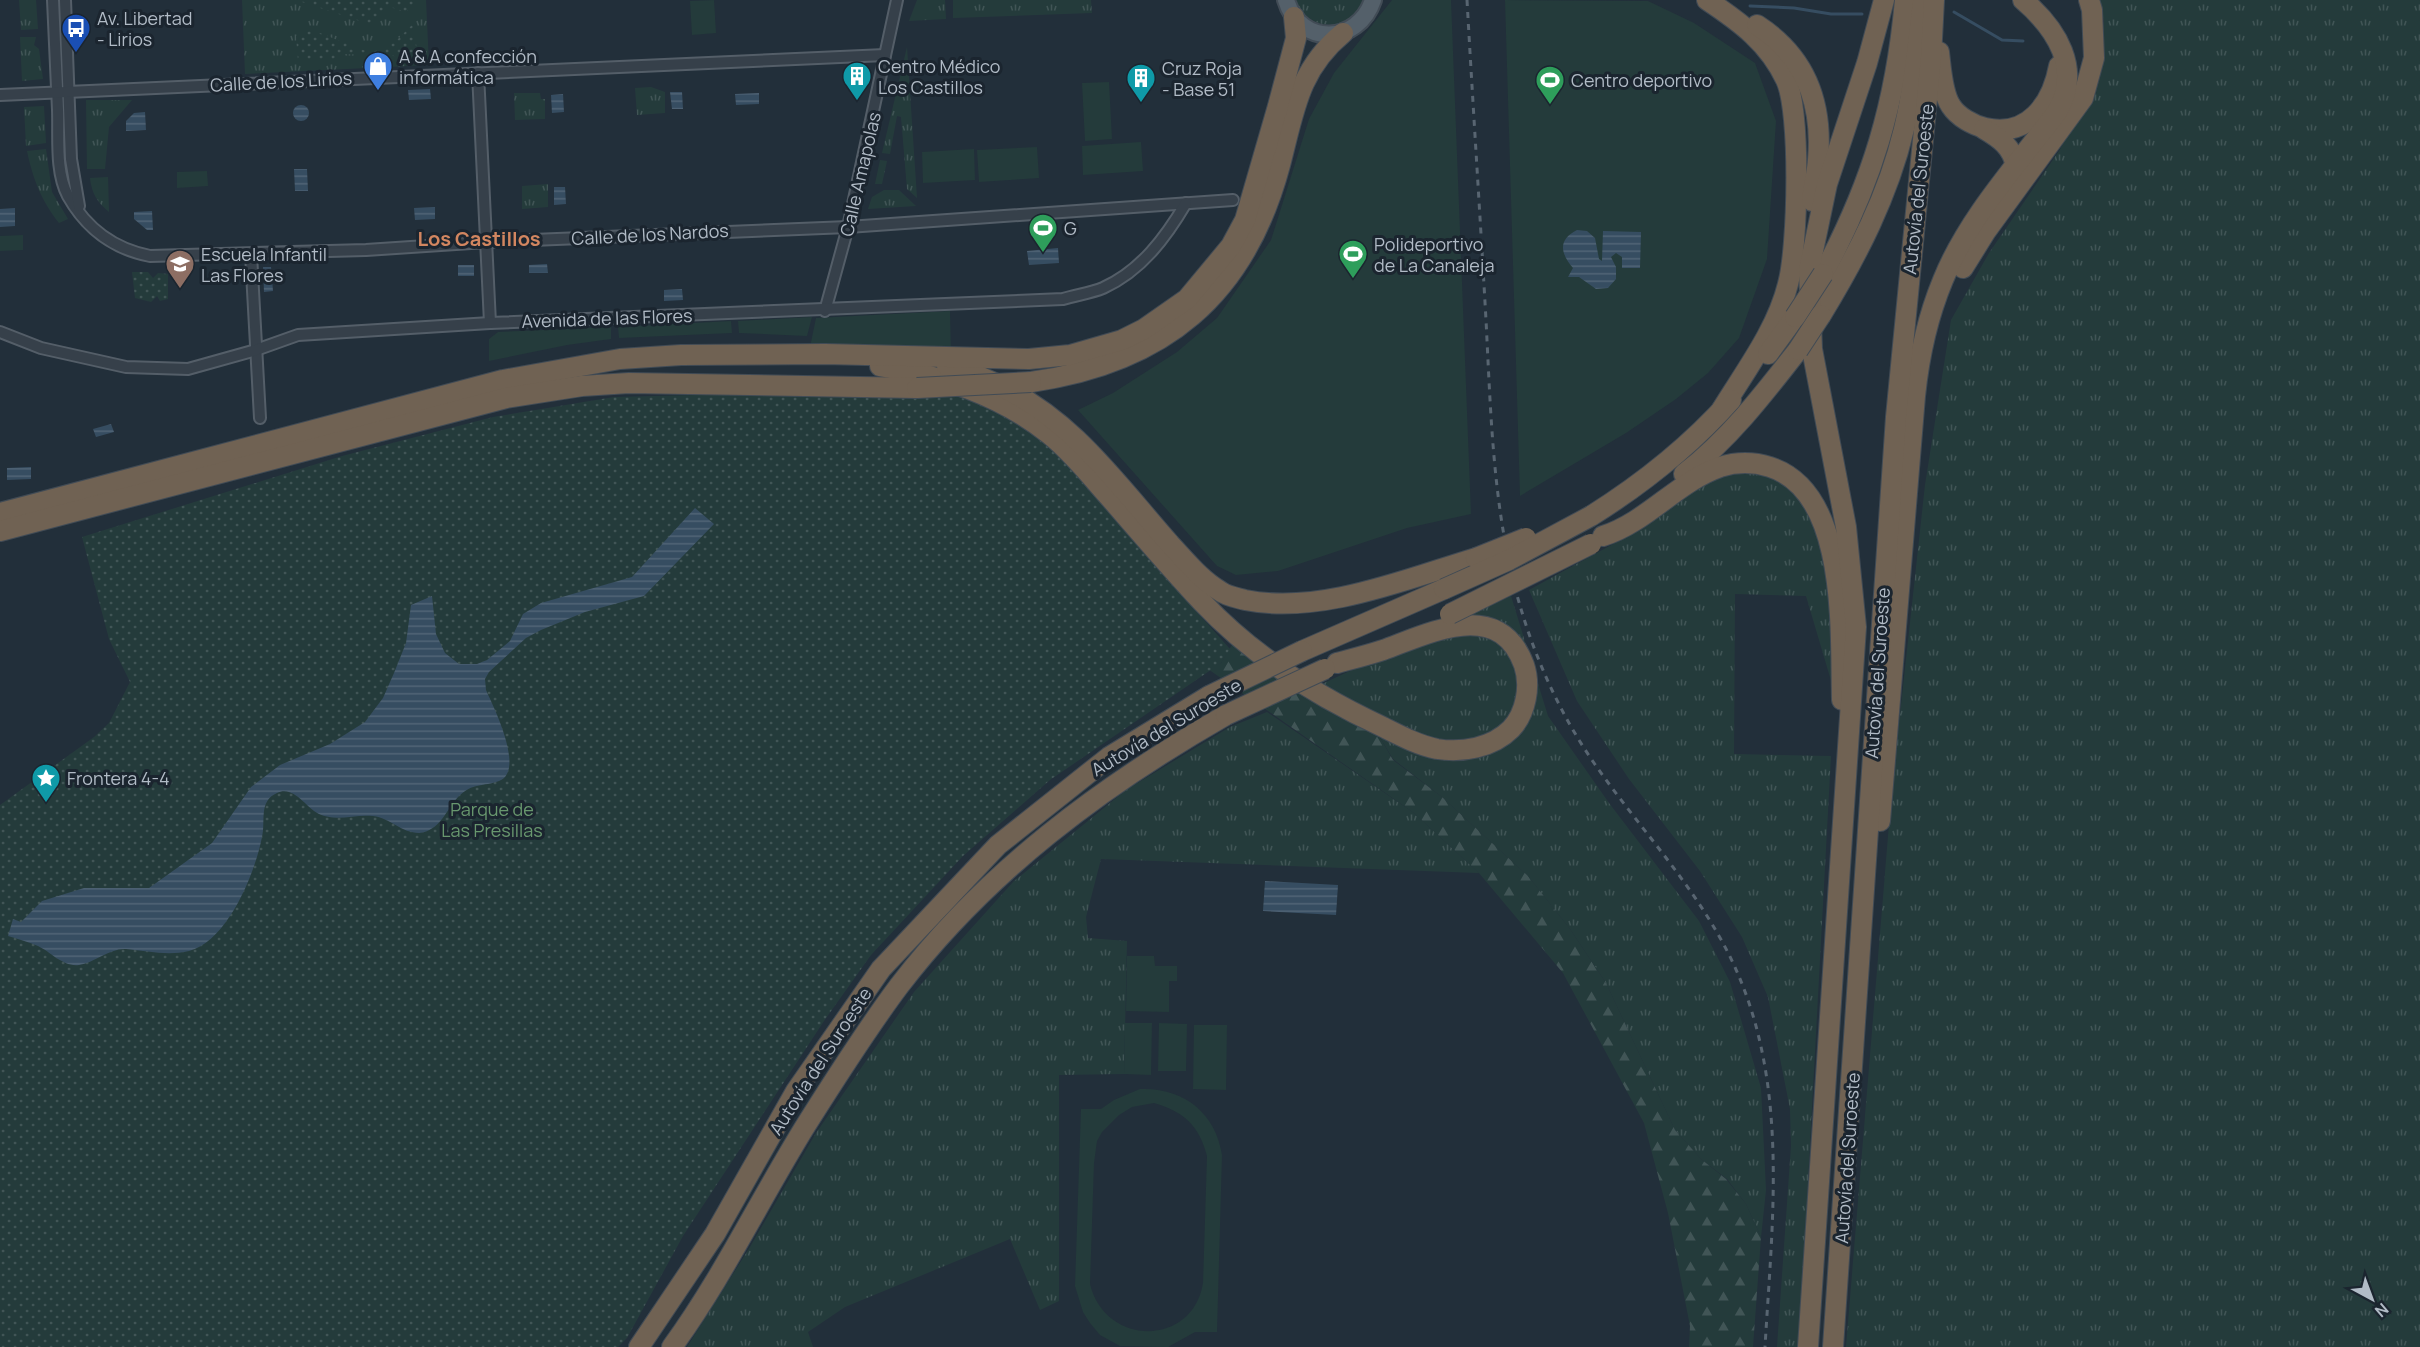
<svg xmlns="http://www.w3.org/2000/svg" width="2420" height="1347" viewBox="0 0 2420 1347" font-family="Manrope,sans-serif">
	<style>
		.grass { fill: url(#grass-tufts) }
		.forest { fill: url(#forest-firs) }
		.park { fill: url(#park-dots) }
		.garden { fill: #243b3b; fill-rule: evenodd }
		.water { fill: url(#water-rules) }
		.lines { fill: none; stroke-linecap: round; stroke-linejoin: round }
		.stream { stroke: #364d61; stroke-width: 3 }
		.street-casing { stroke: #545e68; stroke-width: 14 }
		.primary-casing { stroke: #424c56; stroke-width: 20 }
		.highway-casing { stroke: #414b55; stroke-width: 22 }
		.street { stroke: #36404a; stroke-width: 10 }
		.primary { stroke: #54606a; stroke-width: 16 }
		.highway { stroke: #706253; stroke-width: 20 }
		.rail { stroke: #586571; stroke-width: 3; stroke-dasharray: 6 6; stroke-linecap: butt }
		.highway-bridge-casing { stroke: #414b55; stroke-width: 22; stroke-linecap: butt }
		.highway-bridge { stroke: #706253; stroke-width: 20 }
		.labels { text-anchor: middle; dominant-baseline: central; stroke-width: 6; stroke-linejoin: round; paint-order: stroke }
		.poi-label { font-size: 18px; fill: #b1bbc6; stroke: #1b252f; text-anchor: start }
		.street-label { font-size: 18px; fill: #b1bbc6; stroke: #1b252f }
		.park-label { font-size: 18px; fill: #68976e; stroke: #1b252f }
		.neighbourhood-label { font-size: 20px; font-weight: bold; fill: #d28660; stroke: #1b252f }
	</style>
	<defs>
		<pattern id="grass-tufts" width="24" height="20" patternUnits="userSpaceOnUse" patternTransform="scale(1.5)"><rect width="24" height="20" fill="#243b3b"/><path d="M3 7l-1-3M5 7V3M7 7l1-3M15 17l-1-3M17 17v-4M19 17l1-3" fill="none" stroke="#415556"/></pattern>
		<pattern id="forest-firs" width="22" height="20" patternUnits="userSpaceOnUse" patternTransform="scale(1.5)"><rect width="22" height="20" fill="#243b3b"/><path d="M5 1l3.5 6h-7zM16 11l3.5 6h-7z" fill="#415556"/></pattern>
		<pattern id="park-dots" width="8" height="8" patternUnits="userSpaceOnUse" patternTransform="scale(1.5)"><rect width="8" height="8" fill="#243b3b"/><path d="M2 2h.1M6 6h.1" fill="none" stroke="#415556" stroke-width="1.8" stroke-linecap="round"/></pattern>
		<pattern id="water-rules" width="6" height="5" patternUnits="userSpaceOnUse" patternTransform="scale(1.5)"><rect width="6" height="5" fill="#364d61"/><path d="M0 2.5h6" fill="none" stroke="#516576"/></pattern>
	</defs>
	<rect width="100%" height="100%" fill="#222f3a"/>
	<g class="grass">
		<path d="M19,0h17l2,29 -17,1z"/>
		<path d="M242,0h184l3,65 -184,9z"/>
		<path d="M917,0h28l1,19 -37,2z"/>
		<path d="M953,0h138l1,13 -139,5z"/>
		<path d="M1296,0h68c-9,33 -58,33 -68,0z"/>
		<path d="M2098,0h322v1347h-574l46,-559 33,-303 26,-165 38,-67 70,-102 37,-68 8,-62z"/>
		<path d="M20,37h16l-2,8 5,4 4,30 -21,2z"/>
		<path d="M907,47l10,151 -10,-9 -6,-72 -4,-1 -7,38 -8,-1z"/>
		<path d="M651,87l14,5v21l-28,2 -2,-27z"/>
		<path d="M514,93h26l1,6h4v20l-30,1z"/>
		<path d="M86,100h46l-23,27 -4,42h-18z"/>
		<path d="M44,106l2,37 -20,3 -2,-39z"/>
		<path d="M46,149l6,43 16,27 -9,4c-18,-23 -26,-44 -32,-72z"/>
		<path d="M880,160l7,1 -5,23h-7z"/>
		<path d="M108,177l1,35c-12,-10 -17,-18 -19,-34z"/>
		<path d="M548,184v23l-26,2v-23z"/>
		<path d="M884,190h15l17,16 -48,3 4,-12z"/>
		<path d="M1758,470l24,10 26,26 19,58 8,130 -29,-98 -71,-2 -1,160 97,2 -32,591h-22l14,-201 -1,-37 -22,-112 -26,-60 -42,-66 -71,-92 -52,-78 -48,-111 108,-59 80,-57z"/>
		<path d="M1511,596l37,120 61,87 90,118 31,61 31,106 5,102 -5,47 -15,-33 -19,-25 -26,-20 -26,-29 -69,-147 -36,-54 -42,-53 -86,-79 -49,-38 -15,-25 -69,-44z"/>
		<path d="M1267,712l147,101 65,60 -378,-14 -15,58 2,21 39,3 -3,133 -65,1v226l-19,9 -30,-71 -165,68 -37,25 5,15h-126l63,-100 66,-114 98,-141 100,-111 112,-91 104,-63z"/>
	</g>
	<path class="forest" d="M1235,640l143,94 15,26 49,37 86,79 42,53 36,54 69,147 26,29 25,20 20,25 15,33 -8,110h-64l1,-21 -22,-113 -24,-90 -81,-150 -84,-100 -65,-60 -206,-144 13,-6z"/>
	<g class="park">
		<path d="M296,0h120l-10,12 -16,-5 -21,17z"/>
		<path d="M413,24l5,33 -77,-3 -11,7h-32l-2,-25 16,-6 59,23 24,-11z"/>
		<path d="M132,272h16l5,6 5,-5 10,1v25l-8,2 -3,-5 -6,6 -16,-4z"/>
		<path d="M775,393l195,2 66,35 68,71 51,64 75,84 -9,14 -171,117 -87,76 -92,99 -47,66 -141,215 -56,102 -9,9h-618v-542l94,-68 15,-14 21,-41 -21,-43 -27,-102 260,-81 151,-39 121,-20z"/>
	</g>
	<g class="garden">
		<path d="M714,0l2,33 -24,2 -2,-34z"/>
		<path d="M1392,0h59l20,514 -64,14 -129,43 -42,4 -19,-9 -139,-156 35,-17 64,-41 40,-34 54,-78 38,-121 25,-46z"/>
		<path d="M1505,0l143,1 46,22 61,40 21,58 -9,138 -28,79 -31,35 -32,26 -50,34 -106,63z"/>
		<path d="M1109,82l3,57 -27,2 -3,-58z"/>
		<path d="M1141,142l2,29 -60,4 -1,-29z"/>
		<path d="M1037,147l2,31 -60,4 -2,-32z"/>
		<path d="M974,149l1,31 -52,3 -1,-31z"/>
		<path d="M207,171l1,15 -31,2v-16z"/>
		<path d="M23,235v15l-23,1v-15z"/>
		<path d="M950,311l1,43 -141,-7 6,-29z"/>
		<path d="M812,317l-5,19 -68,-3 -1,-12z"/>
		<path d="M731,321l1,12 -113,5 -1,-11z"/>
		<path d="M611,327v12l-44,6 -78,16v-22l9,-7z"/>
		<path d="M1127,956h27l1,10h22v15h-8v31l-43,-1z"/>
		<path d="M1125,1023h27l-1,52 -27,-1z"/>
		<path d="M1159,1023l28,1 -1,47h-28z"/>
		<path d="M1194,1025h33l-1,65 -33,-1z"/>
		<path d="M1140,1089c43,-2 76,24 82,66l-5,177h-22l-27,15 -48,-1 -20,-11 -10,-12 -7,-11 -8,-26 6,-177h20l13,-9zM1154,1103c30,9 45,22 53,53l-4,127c-10,64 -98,64 -113,1l4,-121 3,-22 5,-9 17,-17 13,-8z"/>
	</g>
	<g class="water">
		<path d="M430,89l1,10 -22,1 -1,-10z"/>
		<path d="M670,92h12l1,17h-11z"/>
		<path d="M759,93v11l-23,1 -1,-11z"/>
		<path d="M563,94l1,18 -12,1 -1,-18z"/>
		<circle cx="301" cy="113" r="8"/>
		<path d="M145,112l1,18 -20,1v-10l8,-8z"/>
		<path d="M294,169h13l1,22h-13z"/>
		<path d="M554,187h11l1,17 -12,1z"/>
		<path d="M435,207v12l-20,1 -1,-12z"/>
		<path d="M15,208v18l-15,1v-18z"/>
		<path d="M152,211l1,19h-6l-13,-11v-7z"/>
		<path d="M1577,230l10,1 8,7 4,21 3,2 1,-30 38,1 -1,36h-18v-11l-6,-4 -5,4 5,10v12l-8,9 -12,1 -17,-12h-11l5,-9c-12,-14 -16,-28 4,-38z"/>
		<path d="M1058,248l1,15 -30,2 -2,-14z"/>
		<path d="M547,264l1,9h-19v-8z"/>
		<rect x="458" y="265" width="16" height="11"/>
		<path d="M263,267h8l2,24 -9,1z"/>
		<path d="M682,289l1,11 -19,1v-11z"/>
		<path d="M111,424l3,8 -18,5 -3,-8z"/>
		<path d="M31,467v12l-24,1v-12z"/>
		<path d="M695,508l19,16 -70,72 -59,16 -44,18 -15,8 -37,34 -4,7 1,11c7,16 40,81 13,91 -16,6 -26,1 -41,16 -12,13 -18,34 -39,36 -17,0 -29,-15 -46,-17 -18,-2 -37,6 -54,-2 -13,-6 -25,-29 -42,-21 -19,8 -11,29 -15,44 -7,36 -34,104 -73,114 -21,5 -42,0 -63,-2 -16,-1 -32,14 -47,16 -16,2 -28,-13 -41,-19 -9,-4 -20,-7 -30,-10l5,-17 8,3 21,-21 42,-13h65l63,-45 39,-56 29,-22 50,-21 35,-22 18,-24 11,-25 12,-30 5,-38 21,-9 4,38 9,19 14,11h18l10,-4 23,-19 13,-27 18,-11 91,-26z"/>
		<path d="M1265,881l73,4 -2,30 -73,-4z"/>
	</g>
	<g class="lines">
		<g class="stream">
			<path d="M1750,6l44,2 37,6h31"/>
			<path d="M1954,12l48,28 21,1"/>
		</g>
		<g class="street-casing">
			<g id="street">
				<path d="M53,0c2,37 3,73 5,110 1,26 -3,62 10,86 18,32 46,53 82,60l216,-6 120,-8 362,-15 385,-27"/>
				<path d="M65,0l6,159 8,47"/>
				<path d="M478,73l12,250"/>
				<path d="M0,95l885,-40"/>
				<path d="M251,254l9,164"/>
				<path d="M825,311l23,-84 49,-227"/>
				<path d="M0,332l41,16 85,19 62,2 68,-19 42,-15 192,-12 573,-24c13,-4 28,-6 40,-11 38,-17 63,-51 83,-85"/>
			</g>
		</g>
		<g class="primary-casing">
			<path id="primary" d="M1286,0c14,47 72,45 87,0"/>
		</g>
		<g class="highway-casing">
			<g id="highway">
				<path d="M1707,0c33,22 62,43 79,80 15,32 12,168 2,204 -11,45 -42,86 -66,125"/>
				<path d="M1757,25c48,31 66,78 61,135 -1,14 -5,27 -6,41"/>
				<path d="M1939,52c2,16 3,41 12,54 7,11 22,19 34,22 43,10 67,-24 74,-62"/>
				<path d="M1984,129c17,10 28,18 32,37"/>
				<path d="M1963,268l23,-37 97,-133 11,-40 -2,-48 -3,-10"/>
				<path d="M1823,274c49,-91 73,-171 82,-274"/>
				<path d="M1821,315c36,-59 67,-119 83,-186 10,-42 14,-85 19,-127"/>
				<path d="M1768,354l27,-37"/>
				<path d="M880,366c60,9 122,30 169,68 24,19 42,43 62,65 30,35 60,70 91,103 50,53 116,95 181,125 18,9 35,18 54,22 25,4 55,-1 74,-20 15,-16 20,-43 13,-64 -25,-68 -94,-32 -141,-15 -15,5 -31,9 -46,13"/>
				<path d="M947,366c50,13 91,37 129,73 34,32 63,70 94,105 16,17 30,35 50,47 6,5 18,7 25,9 75,15 161,-21 231,-42"/>
				<path d="M1031,382c133,-19 214,-86 249,-217 14,-53 18,-95 63,-132"/>
				<path d="M1684,474c45,-35 79,-79 114,-124"/>
				<path d="M0,513l503,-133 117,-21 61,-4 144,-1 204,5 41,-4 52,-15 22,-11 43,-30 44,-53 14,-26 33,-114 18,-68 -2,-21"/>
				<path d="M1591,516c51,-32 100,-71 140,-116"/>
				<path d="M0,531l506,-133 76,-12 47,-3 288,5"/>
				<path d="M1603,536c44,-14 74,-54 117,-69 16,-5 34,-5 50,0 79,25 70,167 72,233"/>
				<path d="M1302,651l142,-62"/>
				<path d="M1880,821l35,-425c4,-39 13,-80 28,-116 25,-62 74,-115 114,-168 25,-43 0,-83 -34,-112"/>
				<path d="M639,1347l76,-113 81,-143 85,-122 117,-124 111,-88 100,-61"/>
				<path d="M672,1347c51,-70 88,-148 134,-222 29,-46 60,-95 93,-139 88,-115 203,-200 327,-271"/>
				<path d="M1808,1347l48,-720 -10,-100 -34,-178 -3,-79 18,-86 40,-121 17,-63"/>
				<path d="M1833,1347l63,-930 35,-359 3,-58"/>
			</g>
		</g>
		<use href="#street" class="street"/>
		<use href="#primary" class="primary"/>
		<use href="#highway" class="highway"/>
		<path class="rail" d="M1467,0c6,107 13,213 19,320 5,97 7,196 35,289 16,54 41,108 73,154 41,59 90,111 125,173 73,127 54,272 46,411"/>
		<g class="highway-bridge-casing">
			<g id="highway-bridge">
				<path d="M1795,317l28,-43"/>
				<path d="M1798,350l23,-35"/>
				<path d="M917,388l114,-6"/>
				<path d="M1476,558l50,-20"/>
				<path d="M1444,589l65,-29 82,-44"/>
				<path d="M1450,614l141,-70"/>
				<path d="M1209,696l93,-45"/>
				<path d="M1226,715l99,-46"/>
			</g>
		</g>
		<use href="#highway-bridge" class="highway-bridge"/>
	</g>
	<defs>
		<g id="bus-pin" transform="scale(1.5)"><path d="M0 17L-7.5 6A9.5 9.5 0 1 1 7.5 6Z" fill="#1a4fb4" stroke="#1b252f"/><path d="M-5-6H5V4H4V6H2V4H-2V6H-4V4H-5ZM-3.5-4V0h7V-4ZM-3.5 1.2v1.5H-2V1.2ZM2 1.2v1.5H3.5V1.2Z" fill="#fff"/></g>
		<g id="shop-pin" transform="scale(1.5)"><path d="M0 17L-7.5 6A9.5 9.5 0 1 1 7.5 6Z" fill="#3f7fe0" stroke="#1b252f"/><path d="M-5-2.5h2.3a2.7 3.5 0 0 1 5.4 0H5L5.5 6h-11ZM-1.5-2.5h3a1.5 2.3 0 0 0-3 0Z" fill="#fff"/></g>
		<g id="building-pin" transform="scale(1.5)"><path d="M0 17L-7.5 6A9.5 9.5 0 1 1 7.5 6Z" fill="#0f9aa8" stroke="#1b252f"/><path d="M-4-6H4V6H1V3H-1V6H-4ZM-2.5-4.3h1.7v1.8h-1.7ZM.8-4.3h1.7v1.8H.8ZM-2.5-1h1.7V.8h-1.7ZM.8-1h1.7V.8H.8Z" fill="#fff"/></g>
		<g id="stadium-pin" transform="scale(1.5)"><path d="M0 17L-7.5 6A9.5 9.5 0 1 1 7.5 6Z" fill="#2e9e5b" stroke="#1b252f"/><path d="M0-5a6.5 5 0 1 0 0 10a6.5 5 0 1 0 0-10ZM-3.5-1.8h7v3.6h-7Z" fill="#fff"/></g>
		<g id="school-pin" transform="scale(1.5)"><path d="M0 17L-7.5 6A9.5 9.5 0 1 1 7.5 6Z" fill="#8d6e63" stroke="#1b252f"/><path d="M0-5L7-2L0 1L-7-2ZM-4 1L0 2.5L4 1V4Q0 6-4 4Z" fill="#fff"/></g>
		<g id="sight-pin" transform="scale(1.5)"><path d="M0 17L-7.5 6A9.5 9.5 0 1 1 7.5 6Z" fill="#0f9aa8" stroke="#1b252f"/><path d="M0-6L1.8-2.2L6-1.7L2.9 1.2L3.7 5.4L0 3.3L-3.7 5.4L-2.9 1.2L-6-1.7L-1.8-2.2Z" fill="#fff"/></g>
	</defs>
	<g fill-rule="evenodd">
		<use href="#bus-pin" x="76" y="28"/>
		<use href="#shop-pin" x="378" y="66"/>
		<use href="#building-pin" x="857" y="76"/>
		<use href="#building-pin" x="1141" y="78"/>
		<use href="#stadium-pin" x="1550" y="80"/>
		<use href="#stadium-pin" x="1043" y="228"/>
		<use href="#stadium-pin" x="1353" y="254"/>
		<use href="#school-pin" x="180" y="264"/>
		<use href="#sight-pin" x="46" y="778"/>
	</g>
	<g class="labels">
		<g class="poi-label">
			<text x="97" y="18">Av. Libertad<tspan x="97" dy="21">- Lirios</tspan></text>
			<text x="399" y="56">A &amp; A confección<tspan x="399" dy="21">informática</tspan></text>
			<text x="878" y="66">Centro Médico<tspan x="878" dy="21">Los Castillos</tspan></text>
			<text x="1162" y="68">Cruz Roja<tspan x="1162" dy="21">- Base 51</tspan></text>
			<text x="1571" y="80">Centro deportivo</text>
			<text x="1064" y="228">G</text>
			<text x="1374" y="244">Polideportivo<tspan x="1374" dy="21">de La Canaleja</tspan></text>
			<text x="201" y="254">Escuela Infantil<tspan x="201" dy="21">Las Flores</tspan></text>
			<text x="67" y="778">Frontera 4-4</text>
		</g>
		<g class="street-label">
			<text transform="translate(281 81) rotate(-3)">Calle de los Lirios</text>
			<text transform="translate(860 174) rotate(-77)">Calle Amapolas</text>
			<text transform="translate(1918 189) rotate(-84)">Autovía del Suroeste</text>
			<text transform="translate(650 234) rotate(-3)">Calle de los Nardos</text>
			<text transform="translate(607 318) rotate(-2)">Avenida de las Flores</text>
			<text transform="translate(1877 673) rotate(-86)">Autovía del Suroeste</text>
			<text transform="translate(1166 727) rotate(-31)">Autovía del Suroeste</text>
			<text transform="translate(820 1061) rotate(-57)">Autovía del Suroeste</text>
			<text transform="translate(1847 1158) rotate(-86)">Autovía del Suroeste</text>
		</g>
		<g class="park-label">
			<text x="492" y="809">Parque de<tspan x="492" dy="21">Las Presillas</tspan></text>
		</g>
		<g class="neighbourhood-label">
			<text x="479" y="238">Los Castillos</text>
		</g>
	</g>
	<g transform="translate(2372 1299) rotate(139)" stroke="#1b252f" stroke-width="4.5" paint-order="stroke">
	<path d="M0-4.5L10 22L0 15L-10 22Z" fill="#b1bbc6"/>
	<text y="-9" font-size="16" font-weight="bold" text-anchor="middle" fill="#b1bbc6">N</text>
	</g>
</svg>
